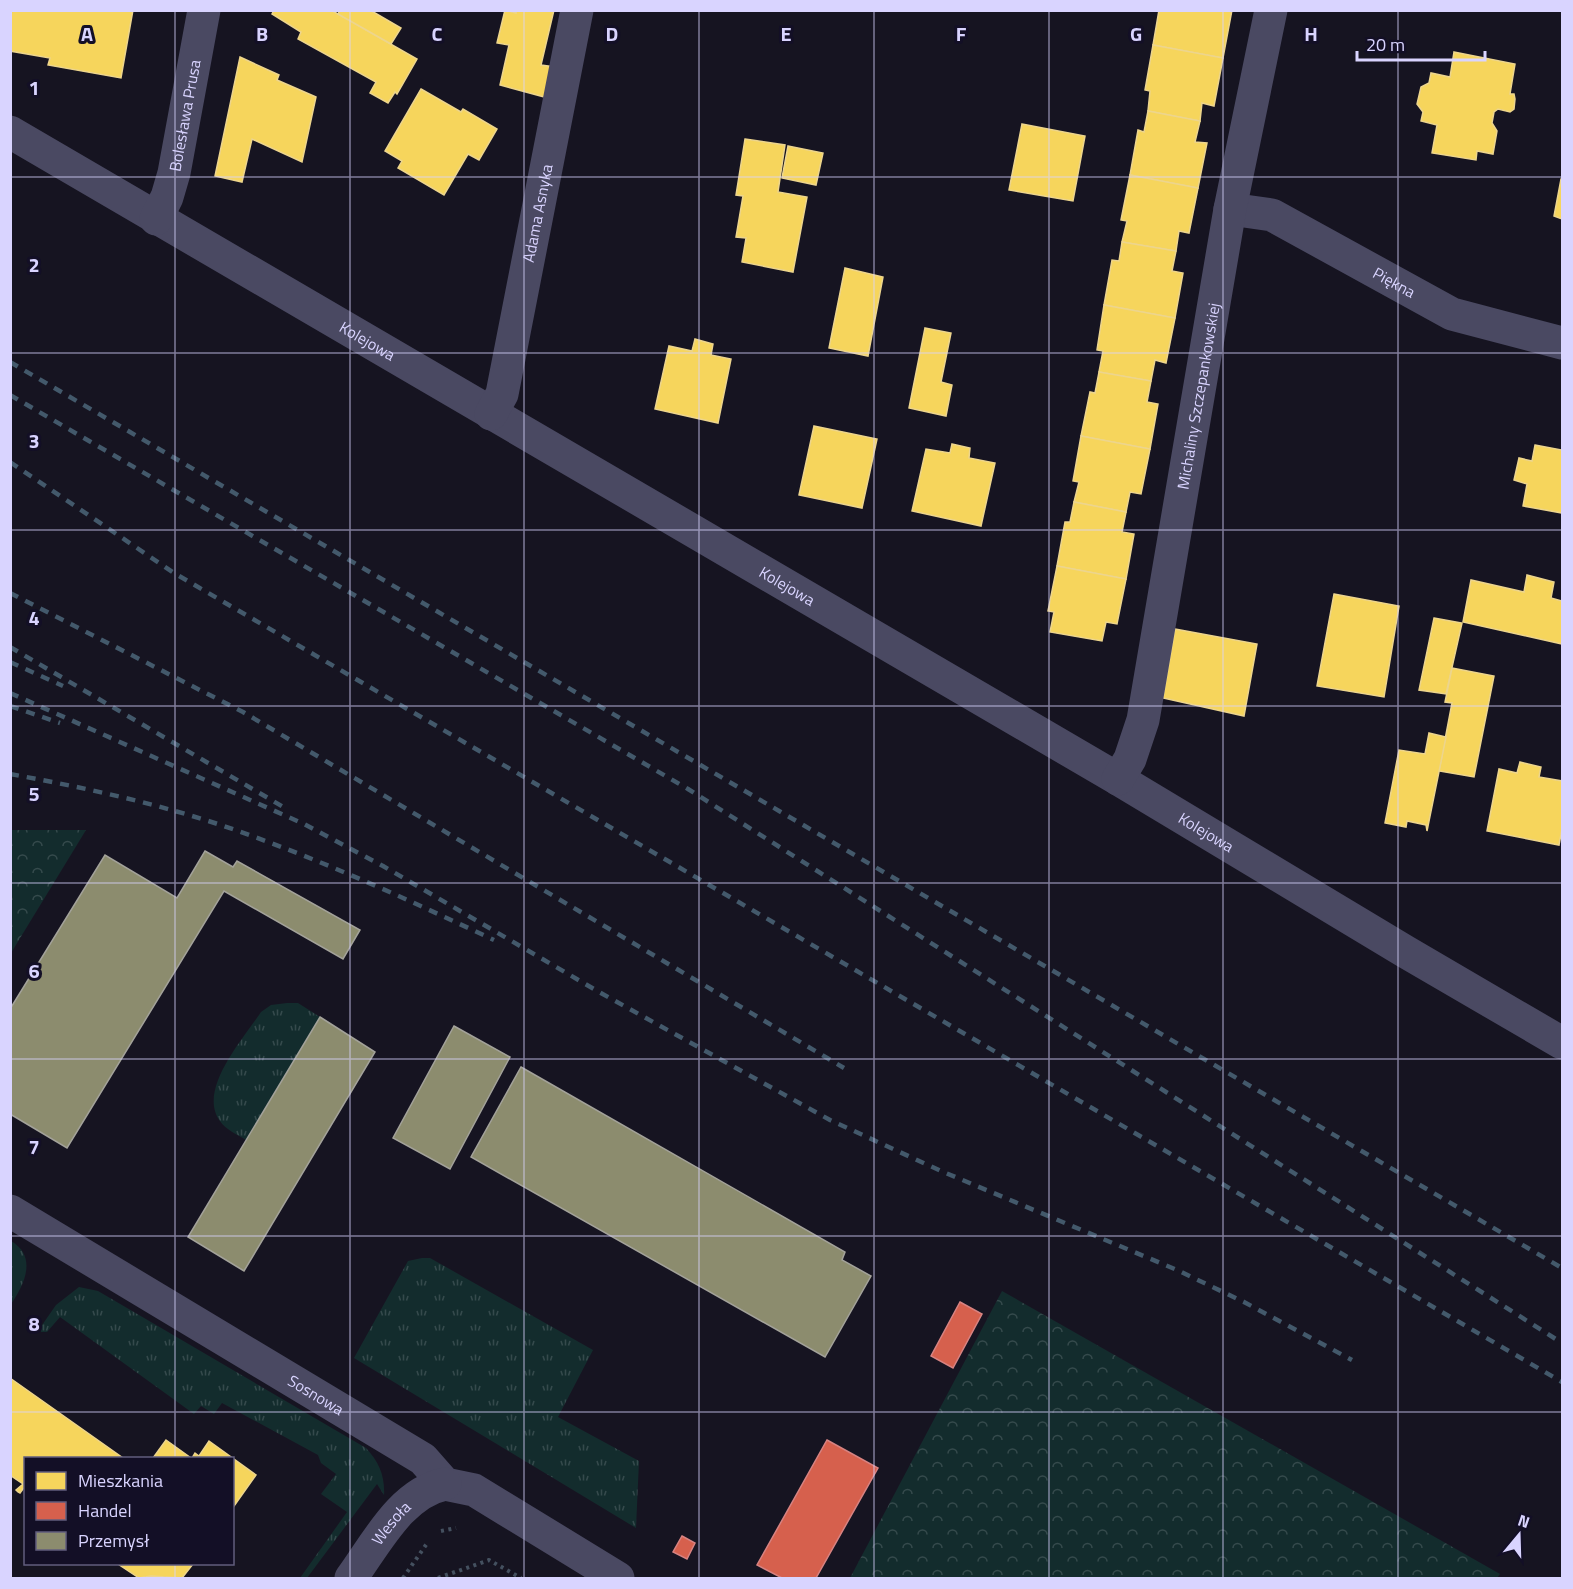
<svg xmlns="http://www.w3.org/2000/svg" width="1573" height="1589" viewBox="0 0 1573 1589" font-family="'Titillium Web',sans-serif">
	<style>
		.grass { fill: url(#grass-tufts) }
		.forest { fill: url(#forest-crowns) }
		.homes { fill: #f6d55c; stroke: #edd58d; stroke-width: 1.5 }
		.shops { fill: #d6604d; stroke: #d78382; stroke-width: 1.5 }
		.industry { fill: #8c8c6e; stroke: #a3a29a; stroke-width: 1.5 }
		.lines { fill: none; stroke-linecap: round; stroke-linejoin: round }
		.path { stroke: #44505f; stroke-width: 4; stroke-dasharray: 3 4.5; stroke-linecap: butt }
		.minor { stroke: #4a4962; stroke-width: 33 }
		.rail { stroke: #43596b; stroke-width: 4.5; stroke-dasharray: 9 8; stroke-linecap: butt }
		.grid { fill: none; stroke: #d9d4ff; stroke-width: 1.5; stroke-opacity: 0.55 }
		.labels { text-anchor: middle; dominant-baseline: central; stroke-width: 6; stroke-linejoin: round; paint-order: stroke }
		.street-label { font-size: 16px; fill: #d9d4ff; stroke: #130f26 }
		.grid-label { font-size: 20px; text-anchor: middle; font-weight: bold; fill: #d9d4ff; stroke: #130f26; stroke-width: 6; stroke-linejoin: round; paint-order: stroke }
	</style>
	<defs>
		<pattern id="grass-tufts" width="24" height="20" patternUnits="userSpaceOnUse" patternTransform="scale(1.5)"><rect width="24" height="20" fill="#132c2d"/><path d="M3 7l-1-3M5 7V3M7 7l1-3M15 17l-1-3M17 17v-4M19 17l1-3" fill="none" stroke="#354a4c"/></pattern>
		<pattern id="forest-crowns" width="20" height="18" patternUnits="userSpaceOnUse" patternTransform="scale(1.5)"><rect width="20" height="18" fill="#132c2d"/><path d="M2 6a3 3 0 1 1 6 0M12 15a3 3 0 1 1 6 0" fill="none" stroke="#354a4c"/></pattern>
	</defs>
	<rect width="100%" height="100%" fill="#161421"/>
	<g class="grass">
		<path d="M287,1003h11l22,14 -74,123c-8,-5 -21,-11 -26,-19 -23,-31 23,-82 41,-109l10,-7z"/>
		<path d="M11,1241c27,16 13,44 0,63z"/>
		<path d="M422,1258h8l163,92 -35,67 81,44 -3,67 -282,-170 54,-97z"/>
		<path d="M79,1287l19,4 268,157c13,14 19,28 18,47l-7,-11 -70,94h-7l47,-66 -26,-18 15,-20 -15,-11 -3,-8 -96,-52 -8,11 -13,-8 -7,8 -134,-97 -13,15h-6l-1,-4 16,-23z"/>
	</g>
	<g class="forest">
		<path d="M11,830h75l-75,123 -1,-123z"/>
		<path d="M1002,1291l498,283 -3,4h-647z"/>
	</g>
	<g class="homes">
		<path d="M10,10h123l-12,68 -73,-13 2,-7 -40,-7z"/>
		<path d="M274,10h57l86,49 -20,35 -2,-2 -7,11 -18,-10 6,-11 -78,-43 3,-7 -29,-18z"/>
		<path d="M340,10h30l31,18 -10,16 -53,-30z"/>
		<path d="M505,10l11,3 1,-3h37l-13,55 14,2 -7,31 -48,-13 9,-40 -12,-2z"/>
		<path d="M1159,10h73l-9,48 -70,-13z"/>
		<path d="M1153,45l70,13 -9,48 -12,-3 -2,18 -52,-10 2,-20 -5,-1z"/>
		<path d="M1454,52l61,12 -5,30h4l1,5 -1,10 -4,3 -12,-3 -4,3 -2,11 5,8 -4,23 -16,-3 -1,9 -44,-7 5,-28 -16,-4 2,-9 -6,-8 4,-17 8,-4 2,-10 19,4z"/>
		<path d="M240,57l39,18 -2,5 39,17 -14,65 -50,-23 -10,43 -27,-6z"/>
		<path d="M421,89l40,23 2,-3 34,20 -18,31 -11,-6 -24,41 -46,-27 4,-7 -17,-10z"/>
		<path d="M1148,111l52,10 -5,21 12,1 -9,45 -68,-13 8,-45 6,2z"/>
		<path d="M1022,124l63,12 -12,65 -64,-11z"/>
		<path d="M745,139l40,6 -7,47 29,5 -14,75 -51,-10 4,-24 -10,-1 7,-41 -7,-1z"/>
		<path d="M788,146l35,7 -7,32 -34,-7z"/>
		<path d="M1130,175l68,13 -9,45 -10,-2 -3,20 -54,-9 5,-21 -6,-1z"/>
		<path d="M1561,179h1v40l-8,-3z"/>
		<path d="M1122,242l54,9 -4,20 11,2 -8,45 -71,-13 8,-45 7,1z"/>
		<path d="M845,268l38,9 -15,79 -39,-8z"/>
		<path d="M1104,305l71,13 -9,45 -11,-3 -4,21 -52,-9 4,-21 -6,-1z"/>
		<path d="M925,328l26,5 -10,49 11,3 -6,31 -37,-8z"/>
		<path d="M695,339l18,5 -2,11 20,4 -13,64 -63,-14 14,-63 23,5z"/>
		<path d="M1099,372l52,9 -4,21 11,2 -8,45 -69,-13 9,-44 5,1z"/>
		<path d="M814,426l63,13 -15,69 -63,-13z"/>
		<path d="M1081,436l69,13 -9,45 -11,-2 -4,20 -52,-10 5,-20 -6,-1z"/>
		<path d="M952,444l18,4 -1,10 26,5 -14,63 -69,-15 14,-62 24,4z"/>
		<path d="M1535,445l27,5v63l-39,-7 4,-22 -13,-4 5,-22 13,3z"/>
		<path d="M1074,502l52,10 -4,20 12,2 -8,45 -69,-13 8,-44h5z"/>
		<path d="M1057,566l69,13 -9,45 -11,-2 -4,19 -52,-9 4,-20 -6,-1z"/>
		<path d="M1527,575l27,7 -3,16 11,3v43l-99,-22 8,-42 53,12z"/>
		<path d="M1334,594l65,12 -15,91 -67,-11z"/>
		<path d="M1434,618l28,5 -16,71 -27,-4z"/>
		<path d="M1175,629l82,15 -13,72 -81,-18z"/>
		<path d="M1452,668l42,8 -20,101 -35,-6 13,-68 -7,-1z"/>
		<path d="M1429,733l17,4 -19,94 -1,-6 -19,-4 -1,6 -21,-4 14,-73 26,4z"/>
		<path d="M1520,762l21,5 -2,10 23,4v48l-3,16 -72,-14 12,-62 18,4z"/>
		<path d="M10,1378l113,80h-97v27l-6,8 -2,-1 -2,-2 7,-6 -13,-9z"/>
		<path d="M166,1440l25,18h-38z"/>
		<path d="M209,1441l47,34 -24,34v-51h-40l3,-5 4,3z"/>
		<path d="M118,1564h75l-11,14 -31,-2 -12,2z"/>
	</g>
	<g class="shops">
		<path d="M960,1302l22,12 -29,54 -22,-12z"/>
		<path d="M827,1440l51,28 -62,110h-34l-25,-13z"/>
		<path d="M682,1536l13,7 -8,16 -14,-7z"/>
	</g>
	<g class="industry">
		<path d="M205,851l28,16 4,-6 123,69 -17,29 -119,-68 -157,257 -57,-34v-105l95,-154 72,43z"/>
		<path d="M320,1017l55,35 -131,219 -56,-34z"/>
		<path d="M454,1026l56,31 -60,112 -57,-31z"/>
		<path d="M521,1067l324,185 -3,8 29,16 -46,81 -354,-200z"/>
	</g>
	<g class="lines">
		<g class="path">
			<path d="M441,1531l15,-3"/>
			<path d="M403,1578l25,-36"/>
			<path d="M438,1578l51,-18 32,18"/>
		</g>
		<g class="minor">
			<path id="s1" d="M10,132l1108,647 288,173 156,91"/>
			<path id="s2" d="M1230,209l42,6 180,99 110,29"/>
			<path id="s3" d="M156,219l11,-22 7,-24 30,-163"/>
			<path id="s4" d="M491,414l11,-20 75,-384"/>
			<path id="s5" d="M1118,779l12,-20 13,-39 87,-511 41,-199"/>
			<path id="s6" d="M10,1211l413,248 22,25 29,6 144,88"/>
			<path id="s7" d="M351,1578c25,-34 50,-85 94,-94"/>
		</g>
		<g class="rail">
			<path d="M10,362l1552,906"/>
			<path d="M10,395l678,394 874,554"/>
			<path d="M10,462l164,111 1388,809"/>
			<path d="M10,593l233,119 601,356"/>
			<path d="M10,647l275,161"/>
			<path d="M10,662l53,24"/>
			<path d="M10,693l294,131 79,42 216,126 231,128 111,51 236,99 67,32 108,58"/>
			<path d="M10,706l50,17"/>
			<path d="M10,774c82,15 164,33 242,62 83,30 163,67 242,104"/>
		</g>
	</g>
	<path class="grid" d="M175,10v1448M350,10v1568M524,10v1568M699,10v1568M874,10v1568M1049,10v1568M1223,10v1568M1398,10v1568M10,177h1552M10,353h1552M10,530h1552M10,706h1552M10,883h1552M10,1059h1552M10,1236h1552M10,1412h1552M175,1564v14"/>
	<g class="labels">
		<g class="street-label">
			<text stroke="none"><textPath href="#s3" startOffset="108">Bolesława Prusa</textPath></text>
			<text stroke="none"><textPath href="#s4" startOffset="207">Adama Asnyka</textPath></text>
			<text stroke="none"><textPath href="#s2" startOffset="182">Piękna</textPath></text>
			<text stroke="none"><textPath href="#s1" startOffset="414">Kolejowa</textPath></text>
			<text stroke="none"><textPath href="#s5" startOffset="393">Michaliny Szczepankowskiej</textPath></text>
			<text stroke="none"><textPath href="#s1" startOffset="900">Kolejowa</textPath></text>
			<text stroke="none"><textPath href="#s1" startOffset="1386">Kolejowa</textPath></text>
			<text stroke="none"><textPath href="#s6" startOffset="357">Sosnowa</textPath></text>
			<text stroke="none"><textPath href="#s7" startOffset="68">Wesoła</textPath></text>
		</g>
	</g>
	<g class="grid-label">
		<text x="87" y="41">A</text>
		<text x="262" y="41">B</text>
		<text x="437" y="41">C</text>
		<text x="612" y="41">D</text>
		<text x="786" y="41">E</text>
		<text x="961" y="41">F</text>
		<text x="1136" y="41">G</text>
		<text x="1311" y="41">H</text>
		<text x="34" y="95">1</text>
		<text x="34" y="272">2</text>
		<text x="34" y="448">3</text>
		<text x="34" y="625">4</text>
		<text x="34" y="801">5</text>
		<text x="34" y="978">6</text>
		<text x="34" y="1154">7</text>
		<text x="34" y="1331">8</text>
	</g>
	<rect width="1573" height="1589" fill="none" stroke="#d9d4ff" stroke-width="24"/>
	<rect x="24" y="1457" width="210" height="108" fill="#130f26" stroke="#625e7d" stroke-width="1.5"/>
	<rect x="36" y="1472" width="30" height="18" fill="#f6d55c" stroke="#625e7d" stroke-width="1.5"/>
	<text x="78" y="1487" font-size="18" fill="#d9d4ff">Mieszkania</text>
	<rect x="36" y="1502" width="30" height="18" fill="#d6604d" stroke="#625e7d" stroke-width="1.5"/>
	<text x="78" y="1517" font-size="18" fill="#d9d4ff">Handel</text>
	<rect x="36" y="1532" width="30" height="18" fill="#8c8c6e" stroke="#625e7d" stroke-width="1.5"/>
	<text x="78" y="1547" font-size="18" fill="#d9d4ff">Przemysł</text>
	<g transform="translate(1519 1535) rotate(19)" stroke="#130f26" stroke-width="4.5" paint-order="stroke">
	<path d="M0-4.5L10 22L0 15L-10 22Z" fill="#d9d4ff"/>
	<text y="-9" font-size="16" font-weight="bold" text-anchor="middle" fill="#d9d4ff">N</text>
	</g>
	<path d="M1357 51v9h128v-9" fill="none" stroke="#d9d4ff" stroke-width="3"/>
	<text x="1366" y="51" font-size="18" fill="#d9d4ff" stroke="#130f26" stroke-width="4.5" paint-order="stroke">20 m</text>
</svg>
